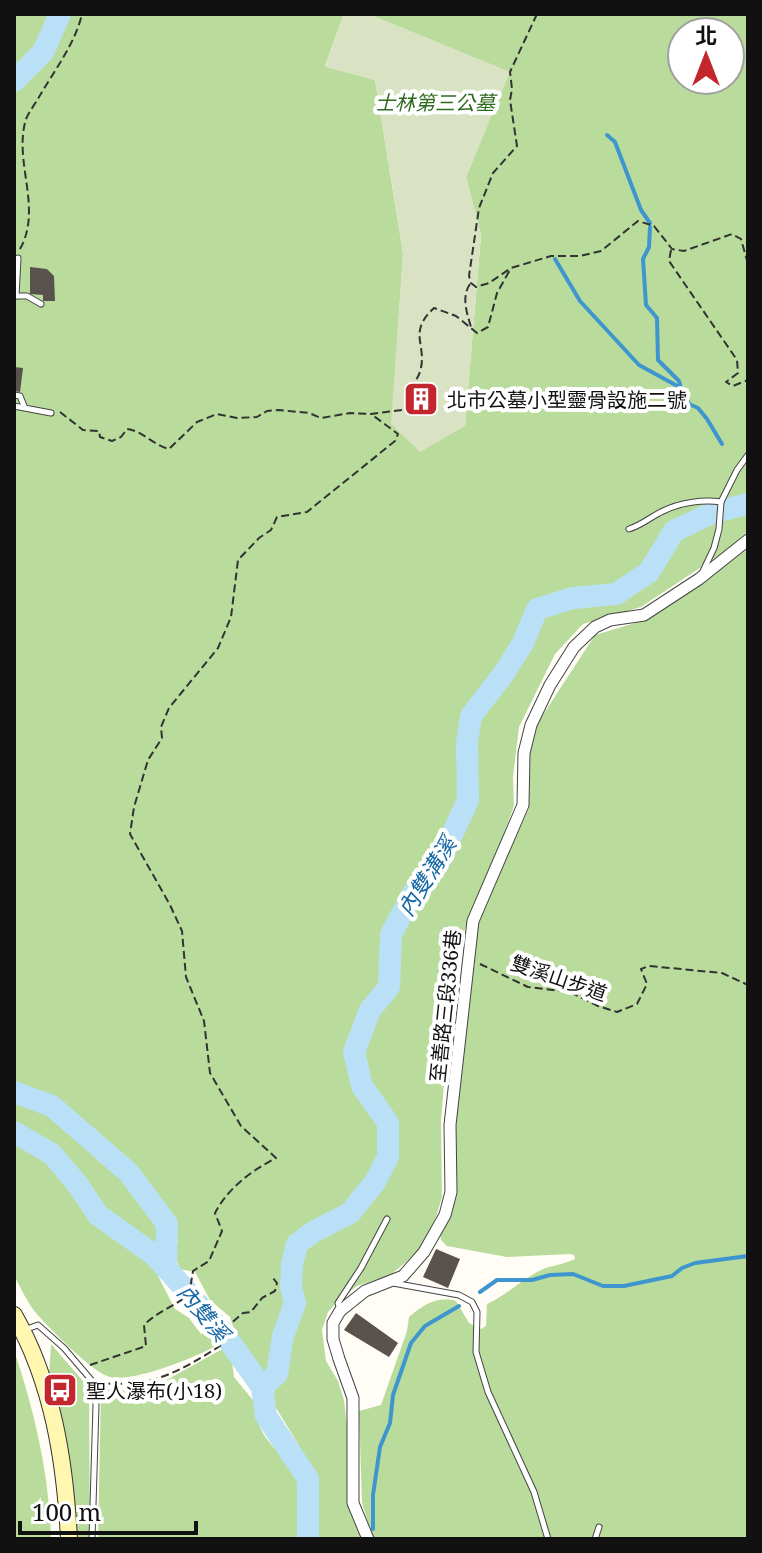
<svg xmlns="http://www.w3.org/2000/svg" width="762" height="1553" viewBox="0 0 762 1553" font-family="'Noto Serif','Noto Sans TC',serif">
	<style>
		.forest { fill: #b9dc9c; fill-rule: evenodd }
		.cemetery { fill: #d9e3c4 }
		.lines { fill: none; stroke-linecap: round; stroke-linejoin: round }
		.stream { stroke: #3f96cf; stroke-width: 4 }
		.river { stroke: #b9e0f7; stroke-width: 22 }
		.building { fill: #5a524d }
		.lane-casing { stroke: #444; stroke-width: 7 }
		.street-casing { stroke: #444; stroke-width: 13 }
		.secondary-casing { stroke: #333; stroke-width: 18 }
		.path { stroke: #333; stroke-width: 2; stroke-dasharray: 8 4; stroke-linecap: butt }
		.lane { stroke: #fff; stroke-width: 5 }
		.street { stroke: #fff; stroke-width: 11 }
		.secondary { stroke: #fff6b0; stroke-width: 16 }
		.labels { text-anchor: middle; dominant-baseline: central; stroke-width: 8; stroke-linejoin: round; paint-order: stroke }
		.park-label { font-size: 20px; font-style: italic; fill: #2f6b1f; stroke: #fff }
		.poi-label { font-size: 20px; fill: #111; stroke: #fff; text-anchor: start }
		.street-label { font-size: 20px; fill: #111; stroke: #fff }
		.water-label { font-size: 22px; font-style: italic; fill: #1768a6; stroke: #fff }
	</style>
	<rect width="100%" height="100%" fill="#fffdf5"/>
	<g class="forest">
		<path d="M16,14h328l-19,52 50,14 28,173 -11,171 73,1 16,-190 -15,-58 43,-105 -141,-58h380v517l-24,21 -83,55 -58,17 -28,30 -36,73 -6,50 1,29 -17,46 -28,64 -15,50 -13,154 1,77 -6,20 -15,30 -15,15 -17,14 -32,10 -16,12 -13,14 -6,18 4,31 12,20 6,19 6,53 -2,54 13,32h-263l3,-149 53,-3 72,-40 5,6 3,24 23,28c-2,26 12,37 29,55l12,-16 -25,-41 2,-17 -38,-48 -7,-21 -20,-17 -15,-28 -16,-3 -5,-23 4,-3 -2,-17 -3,-3 -7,1 -10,26 -1,14 3,12 17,33 14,9 12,16 14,-4 6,13c-21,13 -88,40 -111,34 -17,-4 -61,-49 -74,-64 -9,-11 -15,-25 -22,-37zM682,32h48v48h-48z"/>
		<path d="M748,549v990h-375l-11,-36 -3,-92 22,-6 26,-74 2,-14c14,-12 28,-21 47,-16l13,22 12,6 5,-3 1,-22c21,-10 32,-22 50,-32 12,-7 26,-7 38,-13l-1,-4 -4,-1 -63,3 -60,-11 -6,-6 -1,-5 6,-12 8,-97 24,-204 51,-114v-52l6,-29 60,-92 50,-15z"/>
		<path d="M51,1344l38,44 1,151h-18l-23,-163z"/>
		<path d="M14,1350c21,63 35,123 37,189h-37z"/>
	</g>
	<path class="cemetery" d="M344,14h24l142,58 -44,105 15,58 -16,191 -45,26 -29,-28 12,-171 -28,-173 -50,-13z"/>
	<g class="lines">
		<g class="stream">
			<path d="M607,135l8,7 26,68 9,13"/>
			<path d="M650,227l-1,20 -6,12 3,46 11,13 1,42 21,21 2,7"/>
			<path d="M555,259l25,42 59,64 42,23 8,16 9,4 9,11 15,25"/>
			<path d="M714,512v-5"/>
			<path d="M480,1292l17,-12h35l18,-5 23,-1 30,12h21l48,-10 10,-8 13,-5 53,-7"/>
			<path d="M373,1529v-34l7,-48 10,-24 3,-28 18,-52 14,-17 34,-20"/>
		</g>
		<g class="river">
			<path d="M14,81l29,-29 17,-38"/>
			<path d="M14,1092l38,14 77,67 38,51 -1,44 56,63 40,56 4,29 42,63v60"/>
			<path d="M14,1132l38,22 26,31 20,30 55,39 13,14"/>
			<path d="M262,1387l15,-13 6,-38 12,-33 -4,-16 1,-23 5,-20 16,-12 37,-19 25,-31 13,-25v-34l-26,-37 -8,-34 16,-42 19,-23 2,-53 23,-42 26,-31 28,-61 -1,-57 4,-27 34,-44 18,-29 14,-34 36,-11 43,-4 33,-22 25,-41 40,-19 34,-8"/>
		</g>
	</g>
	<g class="building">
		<path d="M30,267l17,2 7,7 1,25h-12v-6l-13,-1z"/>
		<path d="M14,367l9,1 -3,24 -6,-1z"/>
		<path d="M416,387l15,3 -5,22 -14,-3z"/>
		<path d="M436,1249l24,10 -12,29 -25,-11z"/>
		<path d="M356,1313l42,30 -9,14 -45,-27z"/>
	</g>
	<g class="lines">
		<g class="lane-casing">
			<g id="lane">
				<path d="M15,296h12l14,8"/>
				<path d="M16,296l2,-38"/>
				<path d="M14,395l6,1 4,10"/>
				<path d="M14,406l37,7"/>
				<path d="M629,529c15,-5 21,-12 34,-18 16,-8 40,-12 58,-9"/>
				<path d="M703,571l11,-23 5,-19 2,-27 16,-32 11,-15"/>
				<path d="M393,1283l66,12 13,7 5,10 -1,40 12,40 46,100 14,47"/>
				<path d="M340,1310l-2,-7 23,-35 26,-49"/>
				<path d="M24,1330l14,-5 26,23 29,34 3,23 -4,134"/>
				<path d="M595,1539l4,-12"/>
			</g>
		</g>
		<g class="street-casing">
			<path id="street" d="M368,1539l-15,-36v-105l-14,-39 -6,-20v-16l7,-12 25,-20 38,-15 21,-24 21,-37 6,-23 -1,-67 23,-204 50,-116 1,-52 7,-28 19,-40 24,-38 21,-20 15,-7 34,-5 55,-36 49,-39"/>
		</g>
		<g class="secondary-casing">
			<path id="secondary" d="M14,1315c39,68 51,147 55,224"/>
		</g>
		<g class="path">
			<path d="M537,14l-27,58 2,17 -2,11 7,46 -24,27 -14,35 -10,68 2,7 5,4 13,-4 22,-15 40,-12h29l21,-5 37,-30 16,5 18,23 12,2 48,-17 9,5 7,25"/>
			<path d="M20,249c23,-41 -7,-87 6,-130 3,-7 9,-15 13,-22 15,-26 36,-53 43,-83"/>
			<path d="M671,250l-2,11 68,99 1,13 -12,9 7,4 15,-6"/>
			<path d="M470,284c-9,13 -3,29 1,43"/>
			<path d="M60,412l23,18 16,1 1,6 12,4 9,-4 6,-8c16,2 26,16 42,20l28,-27 20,-8 20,4 20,-1 10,-6 12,-1 30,3 12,5 29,-5 21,1 39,-5c-5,-27 7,-22 11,-41 5,-25 -13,-36 13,-60l22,8 21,17 11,-6 9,-34 14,-25"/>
			<path d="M480,964l48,23 42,5 28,14 19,6 20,-8 10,-20 -6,-15 8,-3 73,7 26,12"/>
			<path d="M90,1365l56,-19 -2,-21c13,-13 30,-19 45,-30l4,-24 16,-10 13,-30 -7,-18c13,-25 36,-42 61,-55l-35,-32 -31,-53 -6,-52 -18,-44 -4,-46 -12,-26 -40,-71 4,-27 14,-47 14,-22 -1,-11 8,-19 49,-60 13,-31 7,-57 21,-22 12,-8 6,-13 30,-5 88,-71 3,-7 -27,-20"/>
			<path d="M102,1383c50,5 78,-12 118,-37l2,-15 21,-18 8,-1 11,-14 13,-7 2,-8 -4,-5"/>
		</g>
		<use href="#lane" class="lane"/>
		<use href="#street" class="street"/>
		<use href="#secondary" class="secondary"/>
	</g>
	<defs>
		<g id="building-square" transform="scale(1.8)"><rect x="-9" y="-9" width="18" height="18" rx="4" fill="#c4262e" stroke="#fff"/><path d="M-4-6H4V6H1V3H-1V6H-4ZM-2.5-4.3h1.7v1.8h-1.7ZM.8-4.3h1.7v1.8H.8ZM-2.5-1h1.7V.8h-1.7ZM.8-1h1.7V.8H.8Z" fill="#fff"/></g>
		<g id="bus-square" transform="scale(1.8)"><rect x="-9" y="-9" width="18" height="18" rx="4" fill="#c4262e" stroke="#fff"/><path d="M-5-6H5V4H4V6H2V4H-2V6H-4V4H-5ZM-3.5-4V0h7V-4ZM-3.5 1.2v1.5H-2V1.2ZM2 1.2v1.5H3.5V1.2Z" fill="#fff"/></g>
	</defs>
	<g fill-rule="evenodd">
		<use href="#building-square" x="421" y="399"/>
		<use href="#bus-square" x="60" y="1390"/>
	</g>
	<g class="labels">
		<g class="park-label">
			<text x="435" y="102">士林第三公墓</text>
		</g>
		<g class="poi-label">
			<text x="447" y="399">北市公墓小型靈骨設施二號</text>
			<text x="86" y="1390">聖人瀑布(小18)</text>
		</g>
		<g class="street-label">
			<text transform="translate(559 978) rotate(19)">雙溪山步道</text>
			<text transform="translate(445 1006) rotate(-84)">至善路三段336巷</text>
		</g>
		<g class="water-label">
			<text transform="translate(426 876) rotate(-58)">內雙溝溪</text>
			<text transform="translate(204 1312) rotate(50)">內雙溪</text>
		</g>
	</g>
	<rect width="762" height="1553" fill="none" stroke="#111111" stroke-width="32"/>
	<g transform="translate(706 56)"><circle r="38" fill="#ffffff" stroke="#a0a0a0" stroke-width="2"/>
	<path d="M0-6L14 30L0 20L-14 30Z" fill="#c4262e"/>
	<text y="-12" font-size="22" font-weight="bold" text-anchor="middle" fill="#111111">北</text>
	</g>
	<path d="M20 1521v12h176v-12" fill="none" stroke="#111111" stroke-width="4"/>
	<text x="32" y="1521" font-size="24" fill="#111111" stroke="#ffffff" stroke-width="6" paint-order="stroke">100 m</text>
</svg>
